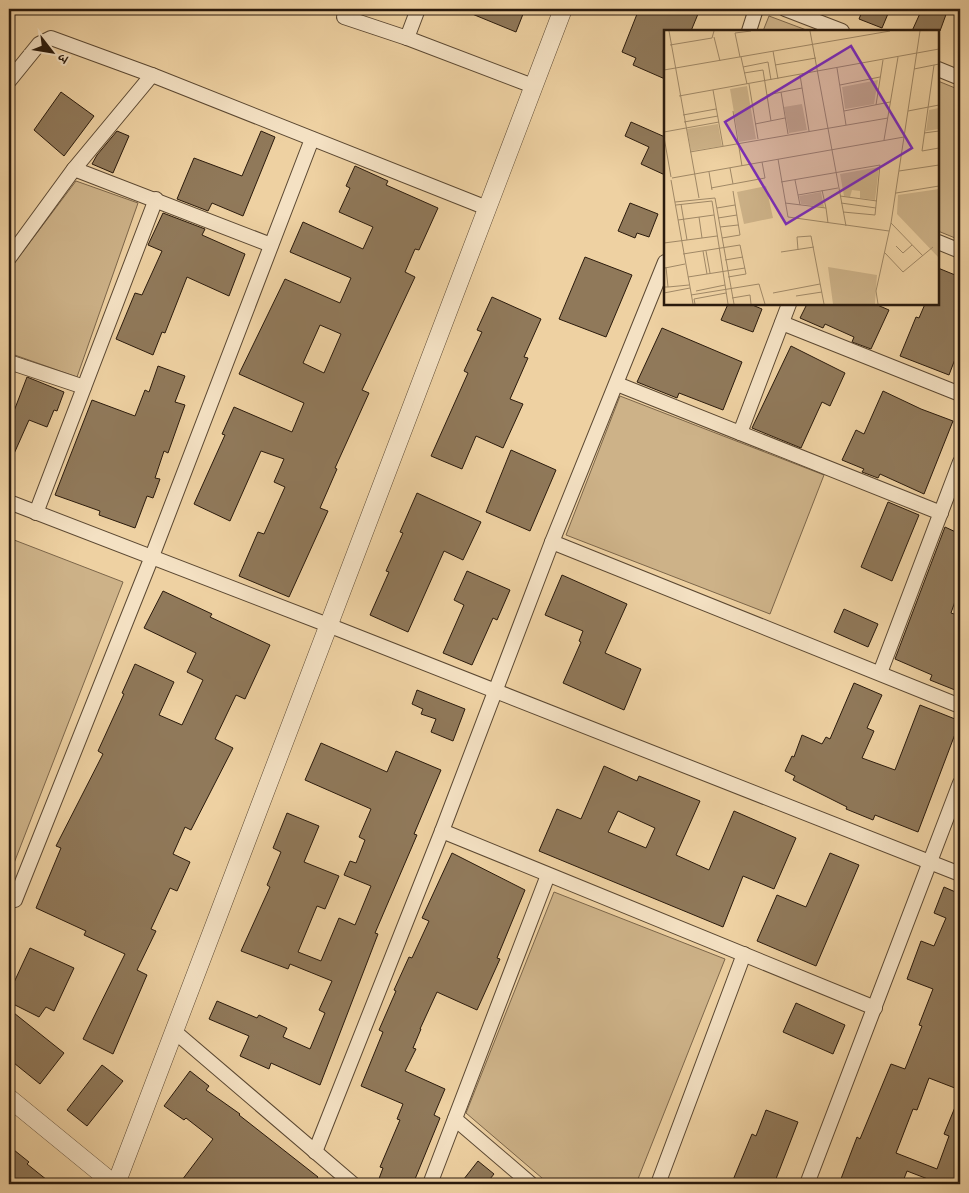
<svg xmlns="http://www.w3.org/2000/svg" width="969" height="1193" viewBox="0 0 969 1193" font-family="Cardo,'Noto Serif Devanagari',serif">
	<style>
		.green { fill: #cdb288; stroke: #7c664a }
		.building { fill: #90795a; stroke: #2a1a0c; fill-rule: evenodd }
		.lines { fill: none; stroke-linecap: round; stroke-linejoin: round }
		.minor-casing { stroke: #5b4832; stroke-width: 16 }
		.tertiary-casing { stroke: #5b4832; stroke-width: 19 }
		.minor { stroke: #f4e1c3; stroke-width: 14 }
		.tertiary { stroke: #f4e1c3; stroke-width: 18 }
		.inset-road { fill: none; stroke: #a08866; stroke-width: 1 }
		.view { fill: #7b2cbf; fill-opacity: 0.15; stroke: #7b2cbf; stroke-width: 2.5 }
		.inset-edge { fill: none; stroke: #2a1a0c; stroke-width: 2.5 }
	</style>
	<rect width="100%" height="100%" fill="#eed1a2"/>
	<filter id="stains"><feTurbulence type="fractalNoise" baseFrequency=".004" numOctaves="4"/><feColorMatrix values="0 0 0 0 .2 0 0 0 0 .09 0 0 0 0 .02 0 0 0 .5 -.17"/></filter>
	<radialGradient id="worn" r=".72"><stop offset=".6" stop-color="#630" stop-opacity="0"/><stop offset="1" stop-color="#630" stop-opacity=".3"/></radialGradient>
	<g class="green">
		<path d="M769,16l40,15h-46z"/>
		<path d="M938,81l22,9v150l-22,-9z"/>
		<path d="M76,181l62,22 -61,174 -68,-24v-83z"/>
		<path d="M620,396l204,79 -54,139 -204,-79z"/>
		<path d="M9,538l114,44 -114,294z"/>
		<path d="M554,892l171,67 -89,225h-87l-83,-71z"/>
	</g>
	<g class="building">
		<path d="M460,9h65l-9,23z"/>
		<path d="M639,9l12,5 2,-5h32l13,5 -7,17h-26v48l-32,-14 3,-7 -14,-6z"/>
		<path d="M863,9h27l-8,19 -23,-9z"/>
		<path d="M922,9h26l-8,22h-28z"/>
		<path d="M61,92l33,24 -30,40 -30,-26z"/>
		<path d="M631,122l34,15v38l-24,-11 8,-17 -24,-11z"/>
		<path d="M117,131l12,5 -16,37 -21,-9 5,-9z"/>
		<path d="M261,131l14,6 -32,79 -31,-13 -4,8 -31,-12 17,-41 48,18z"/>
		<path d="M355,166l33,15 -2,4 52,23 -19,42 -4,-1 -10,23 10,5 -53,113 7,3 -34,75 2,1 -17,39 8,3 -39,86 -50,-21 19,-44 6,2 21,-47 -11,-5 10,-23 -23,-8 -31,70 -36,-17 31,-69 -3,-1 12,-27 58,25 12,-29 -65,-29 46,-95 55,24 11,-25 -61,-26 13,-30 60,27 10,-22 -34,-15 11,-24 -4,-2zM320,325l21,9 -17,39 -21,-10z"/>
		<path d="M630,203l28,11 -9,23 -12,-4 -2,5 -17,-7z"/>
		<path d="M163,213l42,16 -3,6 43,19 -16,42 -42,-19 -22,56 -3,-1 -9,23 -37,-16 19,-46 7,2 20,-44 -14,-6z"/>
		<path d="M585,257l47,18 -26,62 -47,-18z"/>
		<path d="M938,268l22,9v69l-11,29 -49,-19 16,-39 3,1 6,-14h13z"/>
		<path d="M492,297l49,22 -17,38 4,1 -18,41 13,5 -20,44 -27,-12 -14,33 -31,-13 37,-83 -4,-2 18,-39 -5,-2z"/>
		<path d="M728,304h22l12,5 -9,23 -32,-12z"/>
		<path d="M807,304h68l14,6 -18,39 -19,-7 2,-5 -29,-13 -2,4 -23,-10z"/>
		<path d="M662,328l80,34 -19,48 -44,-17 -2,5 -40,-16z"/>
		<path d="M791,346l54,27 -15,33 -8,-4 -21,46 -49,-20z"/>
		<path d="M158,366l27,10 -10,26 10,3 -17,48 -4,-2 -9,27 5,1 -7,19 -6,-2 -12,32 -36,-13 1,-4 -45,-16 37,-95 43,16 10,-26 4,2z"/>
		<path d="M27,377l37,15 -7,19 -3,-1 -7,17 -18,-7 -20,45v-41z"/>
		<path d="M883,391l38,18 32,12 -29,73 -44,-20 -2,4 -16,-6 2,-3 -22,-9 14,-30 8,4z"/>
		<path d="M511,450l45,20 -26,61 -44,-19z"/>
		<path d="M417,493l64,29 -18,38 -19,-9 -36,81 -38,-17 19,-43 -3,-1 17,-38 -3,-1z"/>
		<path d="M888,502l31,13 -27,66 -31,-14z"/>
		<path d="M945,527l15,7v53l-9,26 9,3v76l-30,-12 2,-5 -37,-16z"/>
		<path d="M467,571l43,19 -13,30 -4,-2 -21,47 -29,-12 21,-48 -10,-5z"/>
		<path d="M562,575l65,29 -22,49 36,16 -17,41 -61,-27 18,-41 -2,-1 4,-10 -38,-16z"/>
		<path d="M163,591l49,23 -2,3 60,28 -25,54 -9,-4 -21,44 18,9 -42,82 -6,-3 -12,27 17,8 -13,29 -7,-3 -19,41 5,2 -19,39 10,5 -34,79 -30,-15 42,-85 -41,-19 2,-4 -50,-23 25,-60 -5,-2 47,-92 -5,-3 26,-57 -2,-1 13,-29 39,18 -15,33 23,10 21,-45 -16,-8 9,-19 -52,-25z"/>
		<path d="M844,609l34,15 -10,23 -34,-15z"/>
		<path d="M854,683l28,12 -15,33 7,3 -12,27 33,12 25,-65 40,16 -42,111 -43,-17 -2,5 -27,-11 1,-2 -54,-27 2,-4 -10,-5 7,-15 2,1 8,-22 20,9 4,-7 4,2z"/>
		<path d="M417,690l48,19 -12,32 -22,-9 5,-13 -15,-5 2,-5 -11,-5z"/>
		<path d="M321,743l66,29 9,-21 45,19 -27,64 3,1 -42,98 3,1 -58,151 -49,-22 -2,6 -29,-13 9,-20 -40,-17 8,-18 40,17 2,-3 28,13 -4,9 27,12 15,-36 -6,-3 13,-29 -42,-17 -2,5 -47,-18 29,-64 -3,-2 14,-33 -8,-4 14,-35 32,13 -15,36 35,14 -14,33 -8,-3 -19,46 23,9 18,-43 16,7 16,-39 -27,-11 6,-14 6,2 9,-23 -6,-3 12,-28 -66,-29z"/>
		<path d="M604,766l33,15 2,-5 61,25 -24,54 33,15 25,-59 62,27 -22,51 -31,-13 -20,51 -184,-76 18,-42 24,10zM618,811l37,17 -9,20 -38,-16z"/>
		<path d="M452,853l73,37 -28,68 3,1 -23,51 -40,-18 -17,37h1l-8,19 3,1 -11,22 40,18 -11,26 6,3 -27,66h-36l6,-16 -3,-1 20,-47 -3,-1 6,-15 -42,-18 22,-54 -4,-2 17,-39 -2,-1 15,-33 3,1 17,-37 -7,-3z"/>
		<path d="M830,853l29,12 -43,101 -59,-25 20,-46 29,12z"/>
		<path d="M944,887l16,7v196l-31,-12 -12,32 -4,-1 -17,44 41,16 12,-33 -5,-2 16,-39v89h-28l1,-3 -26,-10 -5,13h-63l18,-47 3,2 31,-75 14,5 17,-43 -3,-1 14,-36 -26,-10 14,-38 13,5 12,-28 -12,-5z"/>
		<path d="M30,948l44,20 -20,43 -8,-4 -7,10 -30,-15v-9z"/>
		<path d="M796,1003l49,22 -12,29 -50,-22z"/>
		<path d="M9,1009l55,44 -24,31 -31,-25z"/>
		<path d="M102,1065l21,16 -36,45 -20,-16z"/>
		<path d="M190,1071l19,15 -3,4 34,24 -1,1 79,62 -5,7h-134l34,-45 -27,-21 -2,2 -20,-14z"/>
		<path d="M766,1110l32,12 -24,62h-29l-12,-4 19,-46 4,2z"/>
		<path d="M9,1146l20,16 -2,2 25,20h-43z"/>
		<path d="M478,1161l16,13 -8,10h-26z"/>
	</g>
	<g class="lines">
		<g class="minor-casing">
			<g id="minor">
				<path d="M418,9l-11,29 126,48"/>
				<path d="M785,9l57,22"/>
				<path d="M344,17l63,21"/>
				<path d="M749,31l7,-22"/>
				<path d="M938,69l22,9"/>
				<path d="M9,81l30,-37 12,-6 101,37 335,133"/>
				<path d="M74,169l197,76"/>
				<path d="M938,242l22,9"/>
				<path d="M9,258l65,-89 78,-94"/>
				<path d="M782,323l178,71"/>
				<path d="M9,362l75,25"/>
				<path d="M617,384l324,129"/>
				<path d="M740,433l49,-129"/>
				<path d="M9,502l319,123 632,249"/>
				<path d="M36,513l120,-314"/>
				<path d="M552,542l408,164"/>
				<path d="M880,673l80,-211"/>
				<path d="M442,831l433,177"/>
				<path d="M9,895l6,5 136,-341 161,-420"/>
				<path d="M174,1031l179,153"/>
				<path d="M455,1119l76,65"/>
				<path d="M315,1152l127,-321 110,-289 113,-280"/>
				<path d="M430,1184l118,-309"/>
				<path d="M658,1184l86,-230"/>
				<path d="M807,1184l153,-401"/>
			</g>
		</g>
		<g class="tertiary-casing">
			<g id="tertiary">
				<path d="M9,1098l105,86"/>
				<path d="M116,1184l447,-1175"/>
			</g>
		</g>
		<use href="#minor" class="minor"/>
		<use href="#tertiary" class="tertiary"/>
	</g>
	<g transform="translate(664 30)">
		<rect width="275" height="275" fill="#eed1a2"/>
		<path d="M214,50l-4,24 -29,5 -3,-22zM83,56l9,53 -17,3 -9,-53zM138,74l5,26 -18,3 -5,-26zM275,78v21l-13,2 3,-21zM54,94l4,22 -31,5 -4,-22zM215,137l-4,33 -15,-2v-7l-8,-1 -2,7 -6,-1 -4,-22zM102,156l7,32 -29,6 -7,-32zM275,159v69l-42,-44 1,-19zM157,162l3,15 -23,-3 -2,-8zM164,237l49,8 -2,29h-42z" fill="#cdb288"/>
		<path class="inset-road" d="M5,1l30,167M146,1l36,195M50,7l6,24M6,15l42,-7 2,-7M109,21l5,28M76,27l-5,-24 16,-2M77,27l6,27M111,35l41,-7M270,35l-12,86 17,-3M79,37l25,-5 3,18M173,38l9,57M250,39l25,-5M0,40l226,-39M80,43l19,-3 8,51M136,45l9,56M85,54l9,55M176,55l40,-8M49,60l10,56M117,62l7,42M103,65l35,-7M15,66l260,-47M212,75l7,-45M69,81l9,55M180,81l46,-9M244,81l31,-6M19,85l33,-6M20,92l34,-6M91,94l30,-6M0,102l55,-10M260,103l15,-2M0,107l7,40M220,110l14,-83M26,122l198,-34M114,129l10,58 101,14M66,138l3,16M235,141l40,-6M45,142l3,18M8,148l232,-41M7,150l22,124M131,150l5,25M117,152l99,-17 -5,50 -32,-3M47,158l54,-10 -3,-16M158,160l4,18M232,163l43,-7M134,165l40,-7M176,166l37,5M11,172l40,-4 19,106M121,173l41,5 2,15M177,173l35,5M17,174l6,36M12,175l36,-4 16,103M53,178l18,-3M54,188l19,-3M14,190l36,-5M227,193l32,33M56,197l18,-2M38,208l15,-2M58,208l18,-3 -7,-44M0,213l38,-5 -3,-21M232,216l7,7 9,-8M134,220l-1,-13 14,-1 13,68M39,221l4,23M42,221l4,22M117,222l33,-5M221,223l18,19 30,-25M19,224l57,-9 6,29 -18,3M61,230l18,-3M1,238l20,-4M24,247l57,-9M0,257h4l-2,-20M4,257l21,-2M32,261l29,-6M0,263l26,-5M109,263l47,-9M27,265l68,-11 6,20M132,266l26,-4M68,268l18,-3 1,9M31,274l-1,-5 32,-6M214,274l-2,-13 15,-68 29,-192"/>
		<path class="view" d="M187,16l61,102 -126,76 -61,-102z"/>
		<rect width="275" height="275" class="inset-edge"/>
	</g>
	<rect width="969" height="1193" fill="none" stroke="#eed1a2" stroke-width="30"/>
	<rect x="10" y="10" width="949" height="1173" fill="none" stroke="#2a1a0c" stroke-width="2.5"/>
	<rect x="15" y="15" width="939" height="1163" fill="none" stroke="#2a1a0c"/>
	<g transform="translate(52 52) rotate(121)" stroke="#f4e1c3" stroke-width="4" paint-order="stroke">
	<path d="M0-4L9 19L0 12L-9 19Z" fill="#2a1a0c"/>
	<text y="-8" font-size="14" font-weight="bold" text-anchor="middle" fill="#2a1a0c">उ</text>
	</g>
	<rect width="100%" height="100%" filter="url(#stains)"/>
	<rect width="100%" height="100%" fill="url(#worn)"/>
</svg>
